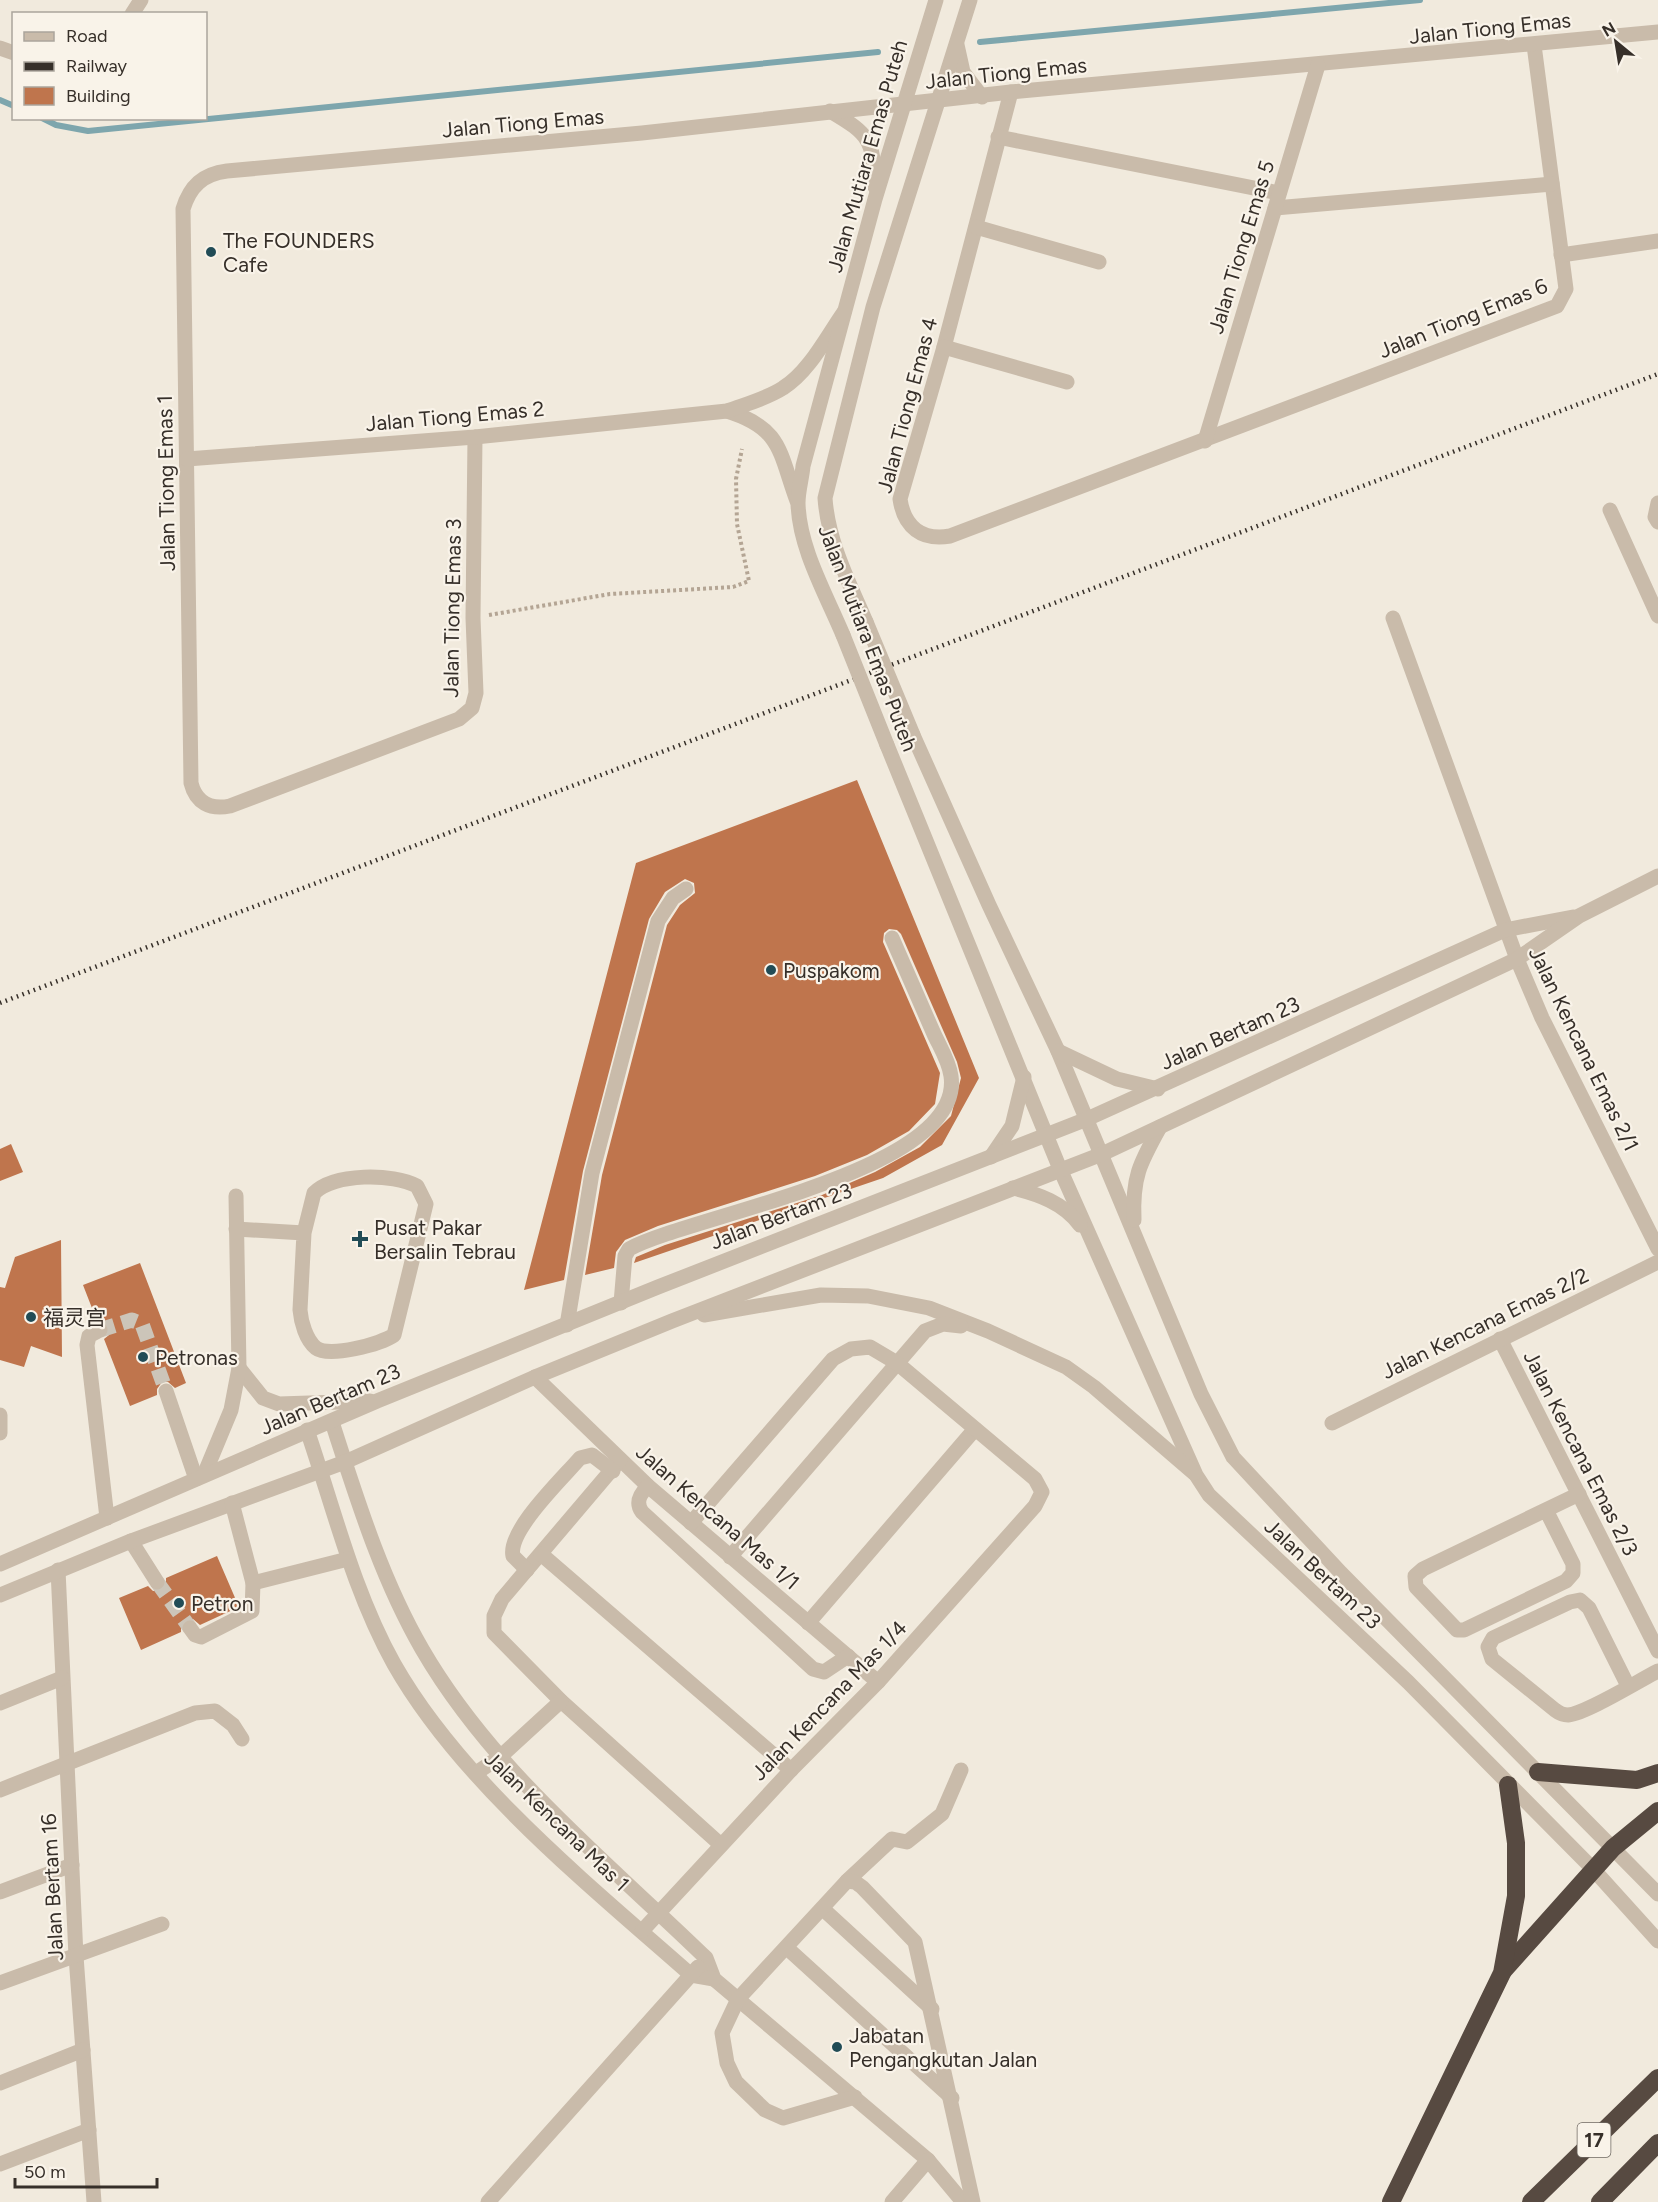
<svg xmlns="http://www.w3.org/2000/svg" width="1658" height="2202" viewBox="0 0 1658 2202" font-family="Figtree,'Noto Sans SC',sans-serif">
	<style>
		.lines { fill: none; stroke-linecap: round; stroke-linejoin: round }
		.stream { stroke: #7ea6ad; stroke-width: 6 }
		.building { fill: #bf754d }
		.minor-tunnel { stroke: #ccc5b9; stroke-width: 15; stroke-dasharray: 15 8; stroke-linecap: butt }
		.path { stroke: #b4a594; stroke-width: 4; stroke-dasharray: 3 3; stroke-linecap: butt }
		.minor { stroke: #c9bbaa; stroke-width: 15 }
		.highway { stroke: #574a41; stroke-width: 18 }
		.rail { stroke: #362f29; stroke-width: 4.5; stroke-dasharray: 1.5 4.5; stroke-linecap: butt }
		.minor-bridge { stroke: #c9bbaa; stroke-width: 15 }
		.poi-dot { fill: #214c56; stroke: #f9f3e9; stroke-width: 2 }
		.labels { text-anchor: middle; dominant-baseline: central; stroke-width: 4.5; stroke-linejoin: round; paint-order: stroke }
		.shield { fill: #f9f3e9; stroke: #706a63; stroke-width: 1.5 }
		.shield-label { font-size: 20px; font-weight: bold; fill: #362f29 }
		.street-label { font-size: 21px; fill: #362f29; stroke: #f9f3e9 }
		.poi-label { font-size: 21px; fill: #362f29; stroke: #f9f3e9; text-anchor: start }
	</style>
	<rect width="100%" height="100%" fill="#f1eadd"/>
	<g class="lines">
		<g class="stream">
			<path d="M980,42l440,-42"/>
			<path d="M0,100l14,6"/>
			<path d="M42,118l14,7 32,6 790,-79"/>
		</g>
	</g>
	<g class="building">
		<path d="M857,780l122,298 -37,67 -59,33 -249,85 2,-6 29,-12 157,-50 53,-23 45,-25 31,-31 10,-38 -4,-16 -56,-128 -4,-4 -8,-1 -5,4 -1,9 57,131 -5,31 -26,27 -42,24 -52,21 -157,50 -33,14 -9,12 -2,16 -29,7 17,-100 65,-250 13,-20 15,-12 -1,-10 -9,-4 -20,13 -16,27 -66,252 -19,109 -40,10 112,-427z"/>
		<path d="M11,1144l12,28 -23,9v-32z"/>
		<path d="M61,1240l1,117 -31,-11 -7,21 -24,-7v-73l5,1 10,-31z"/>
		<path d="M140,1263l46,120 -11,5 -7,-6h-6l-5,7v6l-27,11 -26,-67 5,-4v-9l-4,-5h-8l-14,-36z"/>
		<path d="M217,1556l22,51 -39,18 -7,-6 -8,1 -4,5v7l-40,18 -22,-52 29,-12 5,5 9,-1 4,-4v-8z"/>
	</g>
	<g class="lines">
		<g class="minor-tunnel">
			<path d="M100,1330l32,-10 10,4 24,67"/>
			<path d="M157,1582l33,46"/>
		</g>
		<path class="path" d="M489,615l121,-21 123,-7 16,-6 -12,-57 -1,-45 6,-30"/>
		<g class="minor">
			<path d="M132,14l9,-14"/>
			<path d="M957,45l6,27 19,25"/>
			<path d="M0,48l14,5"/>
			<path d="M1011,92l-67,255 -44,152c4,28 22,42 50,37l607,-230 9,-17 -32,-244"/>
			<path d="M830,111c41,24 43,29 45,76"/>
			<path d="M998,137l281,56"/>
			<path d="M1275,208l277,-24"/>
			<path d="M976,227l123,35"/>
			<path d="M1561,255l97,-14"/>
			<path d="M944,347l123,35"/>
			<path d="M727,411c55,17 52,41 70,90"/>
			<path d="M475,437l-2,181 3,75 -4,15 -13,11 -229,87c-20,4 -34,-3 -39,-23l-8,-574c7,-23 20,-35 44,-38l415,-38 369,-41 647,-60"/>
			<path d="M1205,441l113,-376"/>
			<path d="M187,459l288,-22 252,-26c19,-7 39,-12 56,-23 26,-16 44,-52 61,-76"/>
			<path d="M1658,503l-3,14 3,5"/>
			<path d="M1610,510l48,106"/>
			<path d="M1393,618l124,341 25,59 116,231"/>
			<path d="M866,622c-17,-40 -38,-80 -41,-124l48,-191 97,-307"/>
			<path d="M843,635c-17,-41 -44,-87 -45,-132 0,-12 4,-25 5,-37l72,-267 61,-199"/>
			<path d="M913,735l76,170 69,146 143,343 32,63 108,116 317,321"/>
			<path d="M887,745l173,424 136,306 13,20 199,187 185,187 65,72"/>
			<path d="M1058,1051l59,28 41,10"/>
			<path d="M991,1157l21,-31 12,-49"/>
			<path d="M1013,1188c25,6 51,15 67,37"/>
			<path d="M1134,1220c-2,-43 6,-57 26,-93"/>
			<path d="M236,1229l68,4 10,-40c20,-20 79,-20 103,-7l9,18 -32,131c-13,9 -65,23 -78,13 -10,-8 -15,-26 -16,-38l4,-77"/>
			<path d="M621,1303l4,-47 4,-7c62,-34 336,-78 322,-173 -2,-15 -11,-29 -17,-42 -14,-32 -28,-64 -42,-96"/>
			<path d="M704,1315l117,-20 47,1 61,12 59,23 78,36 28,20 100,86"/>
			<path d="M567,1325l25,-152 66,-252 15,-23 13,-9"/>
			<path d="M100,1330l-11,6 -2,9 20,173"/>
			<path d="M1500,1339l158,312"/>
			<path d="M239,1368l24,30 16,6 91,-3"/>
			<path d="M535,1377l113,109 230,196"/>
			<path d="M166,1391l30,88"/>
			<path d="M0,1415v18"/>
			<path d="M332,1422c25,77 49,156 90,227 70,121 184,212 284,309l8,21 214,181 35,42"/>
			<path d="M1332,1423l326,-161"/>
			<path d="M307,1430c27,79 46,160 87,234 67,118 195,221 297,311l23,4"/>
			<path d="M620,1460l-118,139 -8,17v17l67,68 160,144"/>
			<path d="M204,1475l27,-65 8,-42 -3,-172"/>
			<path d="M648,1486c-8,8 -13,16 -6,26l171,157 11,3 24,-16"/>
			<path d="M1546,1510l27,54v9l-7,8 -102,49h-7l-41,-43 -1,-11 8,-7 156,-75"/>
			<path d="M131,1541l26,41"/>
			<path d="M541,1554l250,216"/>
			<path d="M730,1557l195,-226 18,-7 18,2"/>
			<path d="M0,1564l377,-163 281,-114 429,-168 418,-189 68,-13"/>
			<path d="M58,1570l18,386 18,246"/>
			<path d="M527,1570l-14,-14c-6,-25 50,-78 67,-98l12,-3 21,16"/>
			<path d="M253,1583l95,-24"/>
			<path d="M0,1595l131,-54 214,-79 190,-85 137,-56 430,-167 415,-195 62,-43 79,-40"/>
			<path d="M808,1623l167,-194"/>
			<path d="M190,1628l5,7 6,2 51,-26 1,-28 -21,-80"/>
			<path d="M1628,1686l-39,-78 -9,-8 -10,2 -77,36 -5,9 4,12 63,51c4,3 8,5 13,5 19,-2 70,-34 90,-44"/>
			<path d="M0,1703l62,-25"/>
			<path d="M476,1773l24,-16 61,-56"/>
			<path d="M0,1790l195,-77 20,-2 18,14 9,14"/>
			<path d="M847,1881l45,-42 15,3 35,-28 19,-44"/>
			<path d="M0,1892l72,-27"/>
			<path d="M823,1909l109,100"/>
			<path d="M642,1931l149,-161 87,-88 157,-176 7,-14 -7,-13 -138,-116 -27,-16 -19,2 -18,10 -142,164"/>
			<path d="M787,1948l165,150"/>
			<path d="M0,1983l162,-59"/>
			<path d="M0,2083l83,-33"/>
			<path d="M855,2097l-72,21 -18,-8 -29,-28 -9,-19 -5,-30 16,-34 109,-118 8,1 7,5 53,55 58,260"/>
			<path d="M0,2164l89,-34"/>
			<path d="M488,2202l210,-235"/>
			<path d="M892,2202l36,-42"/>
		</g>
		<g class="highway">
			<path d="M1538,1772l99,8 21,-7"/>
			<path d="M1503,1971l110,-123 45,-37"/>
			<path d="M1391,2202l111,-229 14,-77v-53l-8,-58"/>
			<path d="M1531,2202l127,-124"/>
			<path d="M1600,2202l58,-59"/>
		</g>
		<path class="rail" d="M0,1003l1658,-629"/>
		<g class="minor-bridge">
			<path d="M866,622l47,113"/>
			<path d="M843,635l44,110"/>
		</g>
	</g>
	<g class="poi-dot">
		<circle cx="211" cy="252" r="6"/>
		<circle cx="771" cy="970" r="6"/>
		<path d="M357 1230h6v6h6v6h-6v6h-6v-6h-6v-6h6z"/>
		<circle cx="31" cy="1317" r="6"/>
		<circle cx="143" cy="1357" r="6"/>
		<circle cx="179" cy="1603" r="6"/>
		<circle cx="837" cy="2047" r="6"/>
	</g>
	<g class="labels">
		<rect class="shield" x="1577.5" y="2123" width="33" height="34" rx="4.5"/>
		<g class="shield-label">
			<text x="1594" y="2140">17</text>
		</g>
		<g class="street-label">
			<text transform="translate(1490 28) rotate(-6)">Jalan Tiong Emas</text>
			<text transform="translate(1006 73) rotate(-6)">Jalan Tiong Emas</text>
			<text transform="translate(523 123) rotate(-5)">Jalan Tiong Emas</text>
			<text transform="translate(867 156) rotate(-74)">Jalan Mutiara Emas Puteh</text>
			<text transform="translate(1241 247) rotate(-73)">Jalan Tiong Emas 5</text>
			<text transform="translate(1463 318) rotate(-22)">Jalan Tiong Emas 6</text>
			<text transform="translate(907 405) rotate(-75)">Jalan Tiong Emas 4</text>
			<text transform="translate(455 416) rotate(-5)">Jalan Tiong Emas 2</text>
			<text transform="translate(166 483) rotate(-91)">Jalan Tiong Emas 1</text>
			<text transform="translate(452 608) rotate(-89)">Jalan Tiong Emas 3</text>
			<text transform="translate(868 638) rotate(69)">Jalan Mutiara Emas Puteh</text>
			<text transform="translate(1230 1033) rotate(-24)">Jalan Bertam 23</text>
			<text transform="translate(1584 1049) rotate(64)">Jalan Kencana Emas 2/1</text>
			<text transform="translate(781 1216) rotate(-21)">Jalan Bertam 23</text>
			<text transform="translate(1485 1323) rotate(-26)">Jalan Kencana Emas 2/2</text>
			<text transform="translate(330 1399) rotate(-23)">Jalan Bertam 23</text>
			<text transform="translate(1581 1453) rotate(63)">Jalan Kencana Emas 2/3</text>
			<text transform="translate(718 1517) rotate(41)">Jalan Kencana Mas 1/1</text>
			<text transform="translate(1323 1574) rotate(43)">Jalan Bertam 23</text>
			<text transform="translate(829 1700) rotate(-46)">Jalan Kencana Mas 1/4</text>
			<text transform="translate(557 1821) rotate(44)">Jalan Kencana Mas 1</text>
			<text transform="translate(52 1887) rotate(-93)">Jalan Bertam 16</text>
		</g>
		<g class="poi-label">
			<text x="223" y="240">The FOUNDERS<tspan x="223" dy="24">Cafe</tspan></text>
			<text x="783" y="970">Puspakom</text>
			<text x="374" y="1227">Pusat Pakar<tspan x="374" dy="24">Bersalin Tebrau</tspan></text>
			<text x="43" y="1317">福灵宫</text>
			<text x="155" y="1357">Petronas</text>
			<text x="191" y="1603">Petron</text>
			<text x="849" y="2035">Jabatan<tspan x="849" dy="24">Pengangkutan Jalan</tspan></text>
		</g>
	</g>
	<rect x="12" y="12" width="195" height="108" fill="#f9f3e9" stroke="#aba59c" stroke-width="1.5"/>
	<rect x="24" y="32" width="30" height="9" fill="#c9bbaa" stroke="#aba59c" stroke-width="1.5"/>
	<text x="66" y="42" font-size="18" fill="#362f29">Road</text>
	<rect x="24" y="62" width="30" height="9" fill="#362f29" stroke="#aba59c" stroke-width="1.5"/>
	<text x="66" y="72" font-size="18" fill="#362f29">Railway</text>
	<rect x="24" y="87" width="30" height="18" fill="#bf754d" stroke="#aba59c" stroke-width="1.5"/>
	<text x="66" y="102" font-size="18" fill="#362f29">Building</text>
	<g transform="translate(1616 42) rotate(330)" stroke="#f9f3e9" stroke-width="4.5" paint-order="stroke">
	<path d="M0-4.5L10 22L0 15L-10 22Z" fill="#362f29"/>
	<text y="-9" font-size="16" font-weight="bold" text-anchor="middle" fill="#362f29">N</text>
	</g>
	<path d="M15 2178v9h142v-9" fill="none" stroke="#362f29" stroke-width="3"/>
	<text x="24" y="2178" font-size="18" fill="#362f29" stroke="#f9f3e9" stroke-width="4.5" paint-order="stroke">50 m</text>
</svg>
